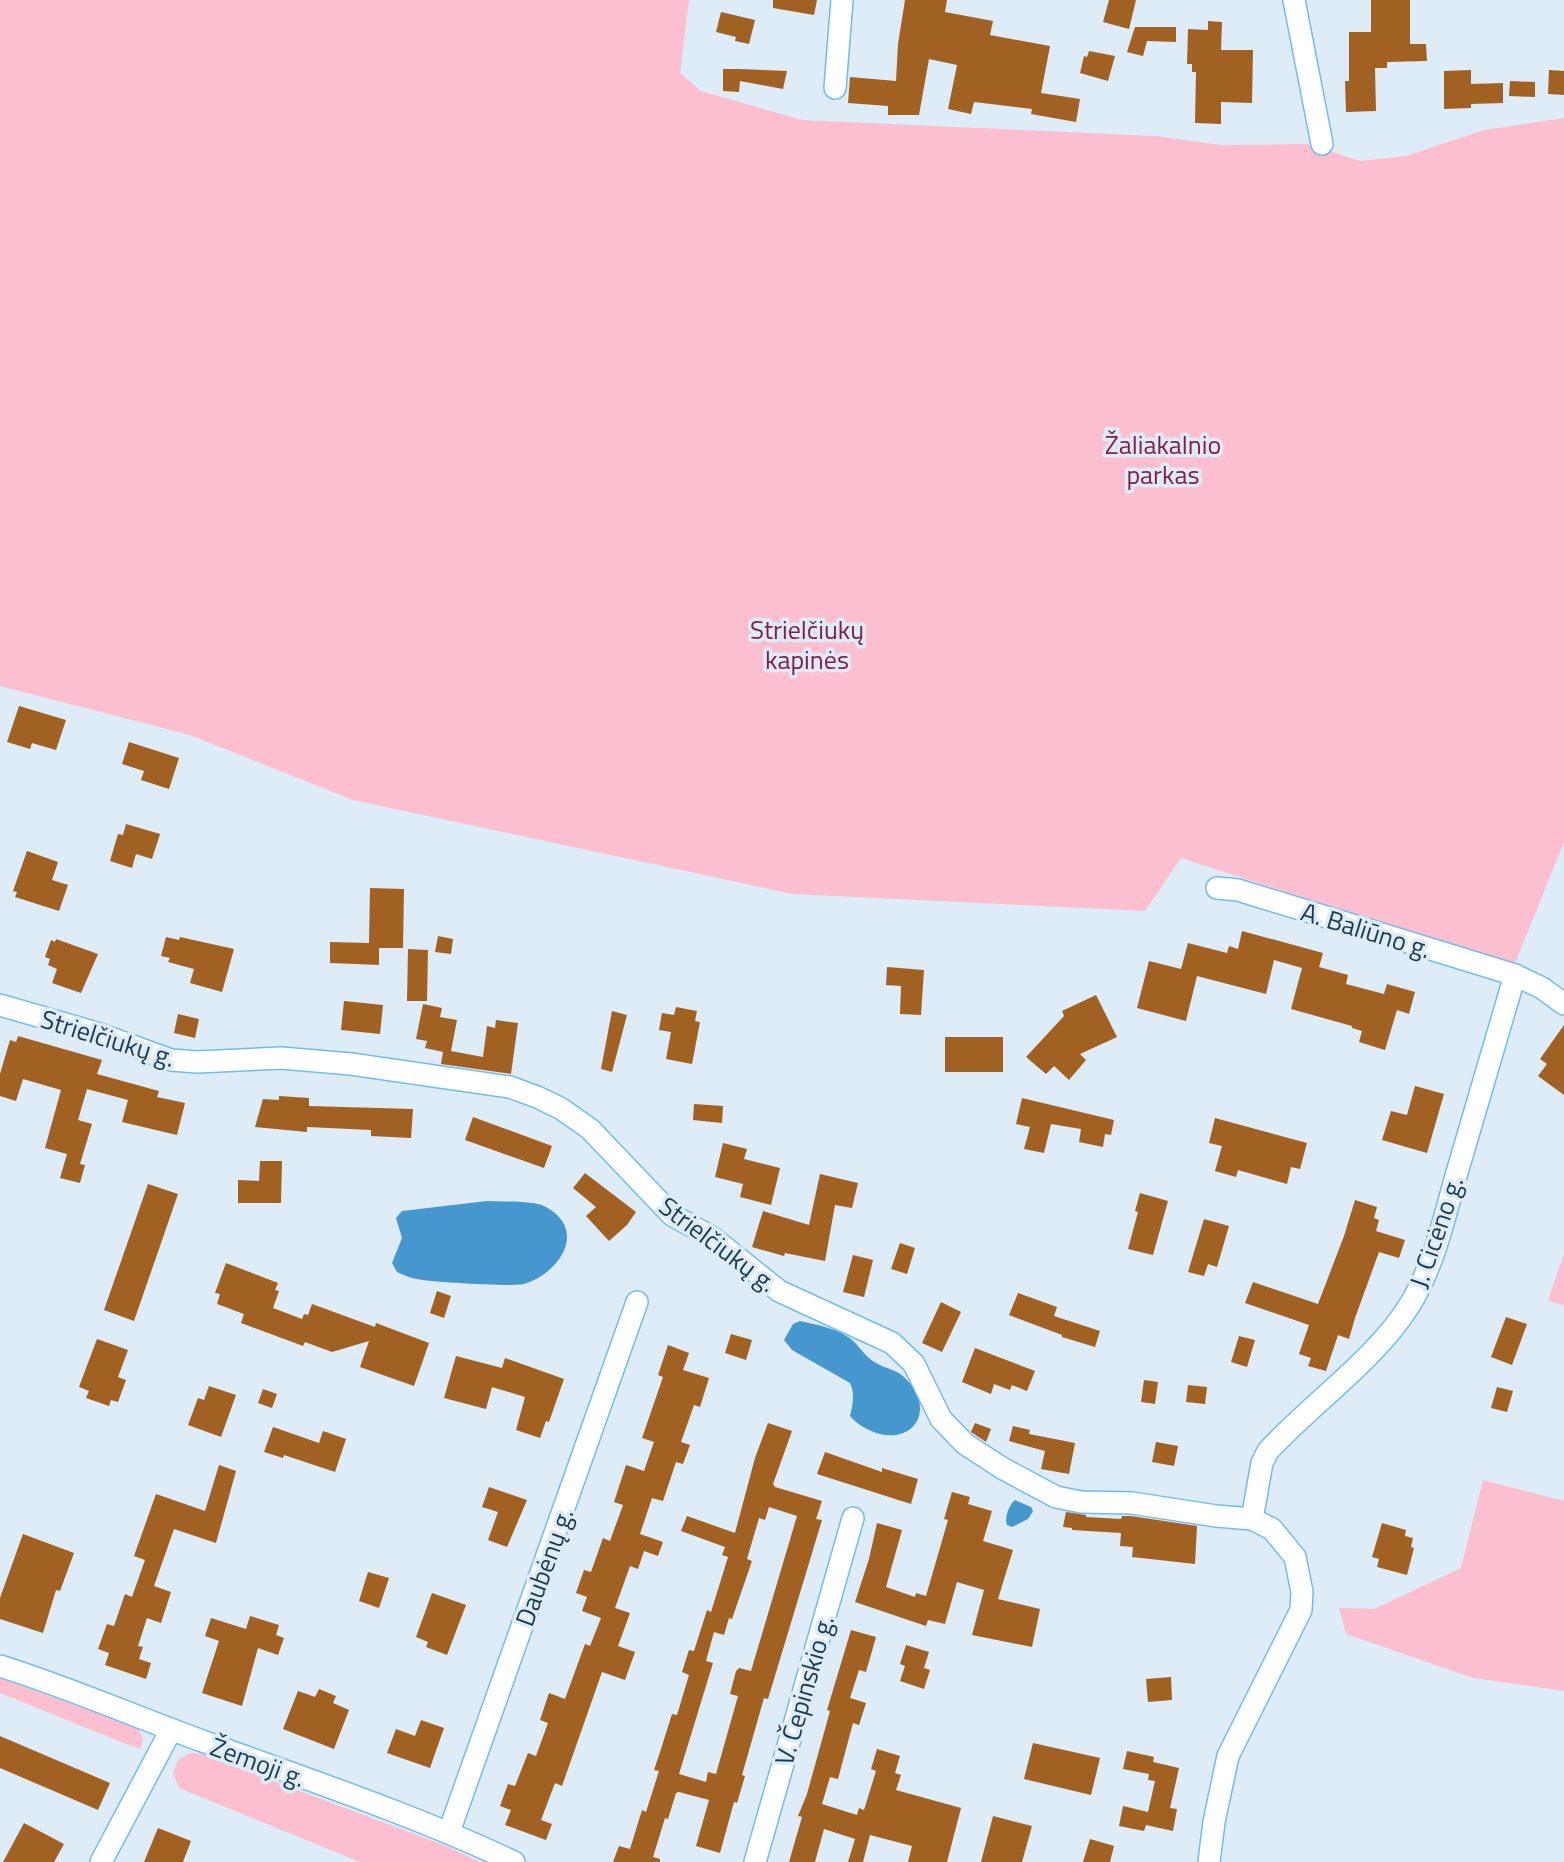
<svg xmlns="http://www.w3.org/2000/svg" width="1564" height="1862" viewBox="0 0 1564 1862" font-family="'Titillium Web',sans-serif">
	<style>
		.green { fill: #fbbfd0 }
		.water { fill: #4697cd }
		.building { fill: #a16122; fill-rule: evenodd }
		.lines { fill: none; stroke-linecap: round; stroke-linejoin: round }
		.minor-casing { stroke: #70bcf0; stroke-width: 24 }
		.minor { stroke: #fff; stroke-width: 21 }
		.labels { text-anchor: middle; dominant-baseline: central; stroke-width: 7; stroke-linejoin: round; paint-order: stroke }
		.park-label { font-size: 26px; fill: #861e49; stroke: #ddecf7 }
		.street-label { font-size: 26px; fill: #1c3c52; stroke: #ddecf7 }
	</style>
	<rect width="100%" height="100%" fill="#ddecf7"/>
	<g class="green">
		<path d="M0,0h689l-9,73 21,18 101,29 353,16 66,9 86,-1 53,17 46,-5 78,-26 80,-12v724l-50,124 -333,-108 -36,53 -352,-17 -440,-94 -163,-65 -190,-49z"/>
		<path d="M1564,1254v52l-16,-6z"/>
		<path d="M1483,1480l81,21v190l-91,-13 -127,-44 -7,-26 35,1 87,-41z"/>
		<path d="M0,1678l138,50 5,11 -2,9 -10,-2 -131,-53z"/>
		<path d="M190,1753l12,1 244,92 34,16h-120l-181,-74 -6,-15 5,-13z"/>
	</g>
	<g class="water">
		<path d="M487,1201c15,1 48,-1 59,6 42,23 14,66 -22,77 -10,3 -94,-2 -107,-5 -7,-1 -13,-4 -20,-7l-5,-9 10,-25 -6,-20 6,-7z"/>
		<path d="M800,1321c18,4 36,7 51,18 7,6 12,14 19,20 12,10 27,9 37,21 32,35 0,70 -40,49 -7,-4 -12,-7 -17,-13 3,-12 5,-22 0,-33l-58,-33 -8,-10 9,-16z"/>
		<path d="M1015,1500l16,7 2,4 -5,8 -16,8 -5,-2c-3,-7 2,-20 8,-25z"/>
	</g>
	<g class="building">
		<path d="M773,0h44l-3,15 -41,-7z"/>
		<path d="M905,0h42l-2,12 48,9 -3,14 60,11 -9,47 39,6 -4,23 -45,-8 1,-5 -58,-7 -3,12 -23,-5 9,-44 -28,-6 -10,56h-31v-9l-40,-3 2,-26 46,4 2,-37z"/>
		<path d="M1109,0h27l-7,29 -26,-7z"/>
		<path d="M1371,0h39v44h16l1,17 -40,1v6h-12l1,43 -30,1 -1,-31h4v-49h22z"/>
		<path d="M721,12l34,8 -6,24 -14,-3 1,-4 -20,-5z"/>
		<path d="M1208,21l14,1 -1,28h32l-1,53 -31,-1v22l-26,-1 1,-51h-4v-8h-5l1,-35 20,1z"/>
		<path d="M1135,27h41v15l-29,-1 -4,15 -16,-4z"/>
		<path d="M1089,51l26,5 -7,25 -28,-8 4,-17 3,1z"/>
		<path d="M723,69h17l47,2 -4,18 -43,-8 -1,11 -16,-1z"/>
		<path d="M1471,70v14l32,-1v20l-32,1v4l-27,1v-38z"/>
		<path d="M1549,70l15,1v24l-16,-1z"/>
		<path d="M1510,81l25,1v15l-26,-1z"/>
		<path d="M19,706l47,14 -10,30 -24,-7 -2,6 -23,-7z"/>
		<path d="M129,742l50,16 -10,31 -28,-9 3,-9 -22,-7z"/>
		<path d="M126,824l34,10 -8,25 -16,-5 -4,14 -22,-7 8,-27 5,1z"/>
		<path d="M27,851l31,11 -6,18 16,5 -9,26 -44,-14 2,-5 -4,-1z"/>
		<path d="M370,888l34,1 -1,59h-24v17l-49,-2v-21l39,1z"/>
		<path d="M1242,931l81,22 -4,14 29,8 -2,9 38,10 3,-10 28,8 -6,22 -12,-4 -12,40 -26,-8 3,-11 -10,-3v-2l-61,-17 11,-41 -28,-8 -8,34 -69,-18 -11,45 -49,-13 12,-47 32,8 7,-26 39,10 2,-7 9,3z"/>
		<path d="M438,936l15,3 -2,15 -16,-2z"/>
		<path d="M166,937l13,3 1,-3 54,12 -12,43 -32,-9 4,-14 -26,-7 2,-4 -9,-2z"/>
		<path d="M56,939l42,15 -17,39 -29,-10 5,-14 -9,-4 2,-6 -5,-2 6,-17 4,2z"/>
		<path d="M408,949l20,1 -1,51h-20z"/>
		<path d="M887,967l37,3 -3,45 -21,-1 1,-28 -15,-1z"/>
		<path d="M1096,995l21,42 -37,17 6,6 -17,20 -15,-14 -8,8 -20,-17 38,-41 -2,-5z"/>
		<path d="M344,1001l39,4 -3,29 -39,-4z"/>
		<path d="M423,1004l19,4 -2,9 17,3 -6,31 32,6 4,-31 8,2 1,-8 22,3 -7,51 -70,-10 2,-12 -18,-4 2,-7 -11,-2z"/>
		<path d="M676,1007l21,4 -2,10 5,1 -8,42 -26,-5 5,-27 -12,-2 3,-17 12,2z"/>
		<path d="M612,1011l15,4 -15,57 -11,-3z"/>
		<path d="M178,1014l21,5 -4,19 -21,-5z"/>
		<path d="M1564,1025v70l-26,-19 9,-12 -7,-5z"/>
		<path d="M18,1036l84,24 -5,14 62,17 -2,6 28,6 -8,32 -55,-13 6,-22 -41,-11 -9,31 14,4 -12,40 5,1 -5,18 -20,-5 7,-24 -22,-6 16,-58 -38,-11 -7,22 -16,-5v-22l10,-34 6,2z"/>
		<rect x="945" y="1037" width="58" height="35"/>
		<path d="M1415,1086l29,8 -17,59 -45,-13 9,-29 16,4z"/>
		<path d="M279,1096l30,2v8l104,3 -2,29 -40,-2v-6l-64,-3v5l-52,-5 8,-28 16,1z"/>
		<path d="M1022,1098l92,22 -3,15 -6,-1 -2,13 -24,-5 2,-13 -30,-5 -7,29 -20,-4 6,-22 -14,-3z"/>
		<path d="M694,1104l29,2 -1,17 -29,-3z"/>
		<path d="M473,1117l79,29 -8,22 -79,-28z"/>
		<path d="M1215,1118l92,25 -7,26 -9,-2 -4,17 -49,-14 -2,7 -21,-6 7,-25 -13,-3z"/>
		<path d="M723,1143l24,6 -3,10 36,9 -9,37 -31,-8 3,-13 -28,-7z"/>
		<path d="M260,1161h22l-1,42h-43v-23l21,1z"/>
		<path d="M585,1173l51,39 -9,13 -18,16 -23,-25 10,-9 -23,-19z"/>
		<path d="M820,1174l38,9 -6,25 -17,-3 -10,56 -40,-8 -1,3 -32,-9 11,-36 46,14z"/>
		<path d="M148,1184l30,10 -44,127 -30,-11z"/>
		<path d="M1140,1193l28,8 -15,54 -25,-6 10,-37 -3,-1z"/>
		<path d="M1355,1200l22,7 -3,11 5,2 -3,11 29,9 -6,18 -20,-6 -24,66 -6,21 -11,-4 -12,36 -18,-5 3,-8 -12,-4 10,-29 -64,-22 8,-21 65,22 26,-68z"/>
		<path d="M1204,1219l25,7 -12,41 -9,-3 -4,12 -16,-4z"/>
		<path d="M900,1243l15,5 -8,26 -16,-5z"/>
		<path d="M853,1255l20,5 -9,37 -21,-5z"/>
		<path d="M226,1263l52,20 -3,7 4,1 -6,17 29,11 2,-5 4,1 4,-11 63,23 1,-4 53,20 -15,43 -54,-19 9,-26 -37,11 -27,-10 -2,4 -62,-23 3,-9 -27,-10 3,-10 -5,-1z"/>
		<path d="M437,1291l14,5 -7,22 -14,-5z"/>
		<path d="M1018,1293l39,14 -3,9 46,15 -5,16 -33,-10v-2l-53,-20z"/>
		<path d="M941,1302l20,10 -19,40 -20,-9z"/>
		<path d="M1506,1317l21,7 -15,41 -21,-8z"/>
		<path d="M731,1334l21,6 -6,20 -21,-7z"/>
		<path d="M1239,1336l16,4 -8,27 -16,-5z"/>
		<path d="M97,1339l31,11 -10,27 8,3 -8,22 -7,-2 -2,6 -23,-8 3,-7 -10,-4z"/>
		<path d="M668,1345l21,8 -6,17 26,8 -9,29 -6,-2 -13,37 9,3 -7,19 -7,-2 -13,39 -11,-3 -12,36 23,8 -5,14 -14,-5 -6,18 -8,-3 -15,42 15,5 -12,33 17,6 -10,28 -23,-8 -40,114 -7,-3 -14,37 11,4 -6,16 -41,-15 6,-15 -11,-4 8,-22 7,2 13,-33 8,3 12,-33 -8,-3 9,-27 16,6 20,-55 5,2 11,-28 -19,-7 5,-14 -11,-4 8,-23 7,2 12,-34 7,3 13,-36 -9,-3 12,-37 18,6 10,-29 -12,-4 21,-61 -5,-2z"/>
		<path d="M975,1348l60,23 -8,20 -15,-6 -2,5 -16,-6 -3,10 -29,-12z"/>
		<path d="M456,1356l46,12 3,-10 59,21 -15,43 -3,-1 -6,17 -24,-8 9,-33 -33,-10 -6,22 -42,-11z"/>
		<path d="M1144,1380l14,2 -3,22 -14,-2z"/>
		<path d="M1188,1385l19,2 -2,17 -19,-2z"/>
		<path d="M209,1386l27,9 -15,42 -33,-12 10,-27 6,2z"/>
		<path d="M1497,1387l16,4 -6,21 -16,-4z"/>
		<path d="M263,1389l14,5 -5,14 -14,-5z"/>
		<path d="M768,1423l24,8 -19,53 2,3 47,14 -6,18 6,1 -54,179 -4,-1 -22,77 3,1 -8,27 -3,-1 -14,51 -24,-7 13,-46 -30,-8 -3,1 -8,26 -3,-1 -12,39 7,2v3h-47l6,-16 11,3 12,-39 4,2 13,-41 -5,-1 7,-21 11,-35 5,1 12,-40 -7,-3 7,-22 5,1 13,-41 4,2 17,-55 -6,-2 3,-8 -44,-16 6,-15 48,17 20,-75zM769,1507l28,9 -46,155 -12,-3 -3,3 -6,23 8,2 -22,78 -8,-2 -2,10 -27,-8 34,-111 -7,-2 8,-29 10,3 5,-17 3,1 20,-58 -5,-2 12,-41 6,2z"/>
		<path d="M975,1423l16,6 -5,13 -15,-10z"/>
		<path d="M1013,1426l17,4 -1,4 46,9 -6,31 -28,-5 4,-18 -36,-10z"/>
		<path d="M273,1427l46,16 4,-12 23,8 -11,33 -51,-17 -1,3 -19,-6z"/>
		<path d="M1156,1442l22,4 -4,20 -22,-4z"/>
		<path d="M825,1452l57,20v-4l36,11 -7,25 -94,-30z"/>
		<path d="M219,1465l17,6 -20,72 -42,-14 -20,57 17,6 -10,31 -14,-5 -9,28 5,1 -4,12 12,4 -5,16 -41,-14 4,-12 -11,-4 9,-25 7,2 11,-32 7,3 13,-37 -11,-4 22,-62 49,17z"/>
		<path d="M489,1487l38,13 -20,47 -19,-7 10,-28 -16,-5z"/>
		<path d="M952,1492l18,5 -2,7 24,7 -9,30 30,9 -15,49 42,10 -8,38 -60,-12 12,-45 -27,-8 -12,42 -17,-4 -2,6 -71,-24 14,-43 8,-36 25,7 -16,57 29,10 1,-4 10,3 22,-76 -4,-1z"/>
		<path d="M1066,1512l20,3v2l35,2 1,-3h9l66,10 -2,38 -63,-7 1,-10 -13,-1 1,-13 -49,-3v-2l-9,-1z"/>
		<path d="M1382,1523l24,7 -1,6 8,2 -2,9 3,1 -7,27 -30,-8 2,-8 -7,-2z"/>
		<path d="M23,1534l51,19 -14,38 -4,-1 -13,43 -43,-14v-21z"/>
		<path d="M368,1572l21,6 -10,30 -20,-7z"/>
		<path d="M432,1593l34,12 -19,50 -21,-8 2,-5 -12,-5z"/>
		<path d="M250,1616l29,9 -3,10 8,3 -6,17 -20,-7 -16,58 -40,-13 17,-52 -14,-5 6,-18 35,11z"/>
		<path d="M851,1630l25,7 -10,35 -7,-2 -9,28 16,5 -7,22 -6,-2 -15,56 -8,-2 -8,27 35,11 2,-7 5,2 12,-39 -5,-2 6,-20 23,7 -5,17 6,2 -5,15 65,18 -14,54h-39l4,-16 -42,-11 -7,27h-15l7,-23 -31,-10 -9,33h-26l13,-45 -4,-1 9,-22 23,-83 -3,-1z"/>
		<path d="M906,1645l23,7 -5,16 6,2 -6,19 -24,-8 5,-15 -5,-2z"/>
		<path d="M1171,1677l1,23 -24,2 -2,-23z"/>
		<path d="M319,1689l17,7 -3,7 16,7 -15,39 -51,-20 15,-38 17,6z"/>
		<path d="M421,1720l23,8 -14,40 -43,-15 9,-24 19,7z"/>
		<path d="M0,1736l110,47 -12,27 -98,-42z"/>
		<path d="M1033,1743l67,15 -9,37 -67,-16z"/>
		<path d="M1127,1751l27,6 -1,5 26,6 -9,40 7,1 -4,22 -27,-6 -2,6 -25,-5 4,-20 25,6 7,-31 -7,-1 1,-6 -26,-5z"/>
		<path d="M993,1816l39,10 -10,36h-41z"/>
		<path d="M24,1823l40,21 -10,18h-51z"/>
		<path d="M158,1828l33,13 -8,21h-39z"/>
		<path d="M1090,1839l24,7 -4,16h-27z"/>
	</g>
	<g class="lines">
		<g class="minor-casing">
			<g id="minor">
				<path d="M1294,0l28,144"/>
				<path d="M835,88l7,-88"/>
				<path d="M1217,888l21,2 277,85 27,13 22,16"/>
				<path d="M0,1005l100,29 71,26 26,2 84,-4 70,6 159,23 27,10 23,11 30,21 82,86 41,23 66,53 113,52 22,21 27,55 24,25 37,24 54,29 25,5 51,1 84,13 36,3 20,10 23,28 7,35 -1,18 -73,146 -14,66 -5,40"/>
				<path d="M1252,1519l10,-56 6,-12c43,-47 108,-92 141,-145 24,-38 35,-87 47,-130 20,-67 39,-134 59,-201"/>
				<path d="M0,1666c70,22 136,51 205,76 104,38 209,73 309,120"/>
				<path d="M449,1832l188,-530"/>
				<path d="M101,1862l70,-132"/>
				<path d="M755,1862l98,-344"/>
			</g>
		</g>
		<use href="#minor" class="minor"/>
	</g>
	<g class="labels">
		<g class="park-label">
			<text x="1163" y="444">Žaliakalnio<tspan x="1163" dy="30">parkas</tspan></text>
			<text x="807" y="629">Strielčiukų<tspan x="807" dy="30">kapinės</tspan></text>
		</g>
		<g class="street-label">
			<text transform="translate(1366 930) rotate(17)">A. Baliūno g.</text>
			<text transform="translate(108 1038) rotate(17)">Strielčiukų g.</text>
			<text transform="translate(1436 1232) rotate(-71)">J. Cicėno g.</text>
			<text transform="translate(718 1244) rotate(37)">Strielčiukų g.</text>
			<text transform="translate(544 1567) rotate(-70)">Daubėnų g.</text>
			<text transform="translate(804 1690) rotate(-74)">V. Čepinskio g.</text>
			<text transform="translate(258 1762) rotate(20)">Žemoji g.</text>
		</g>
	</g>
</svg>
